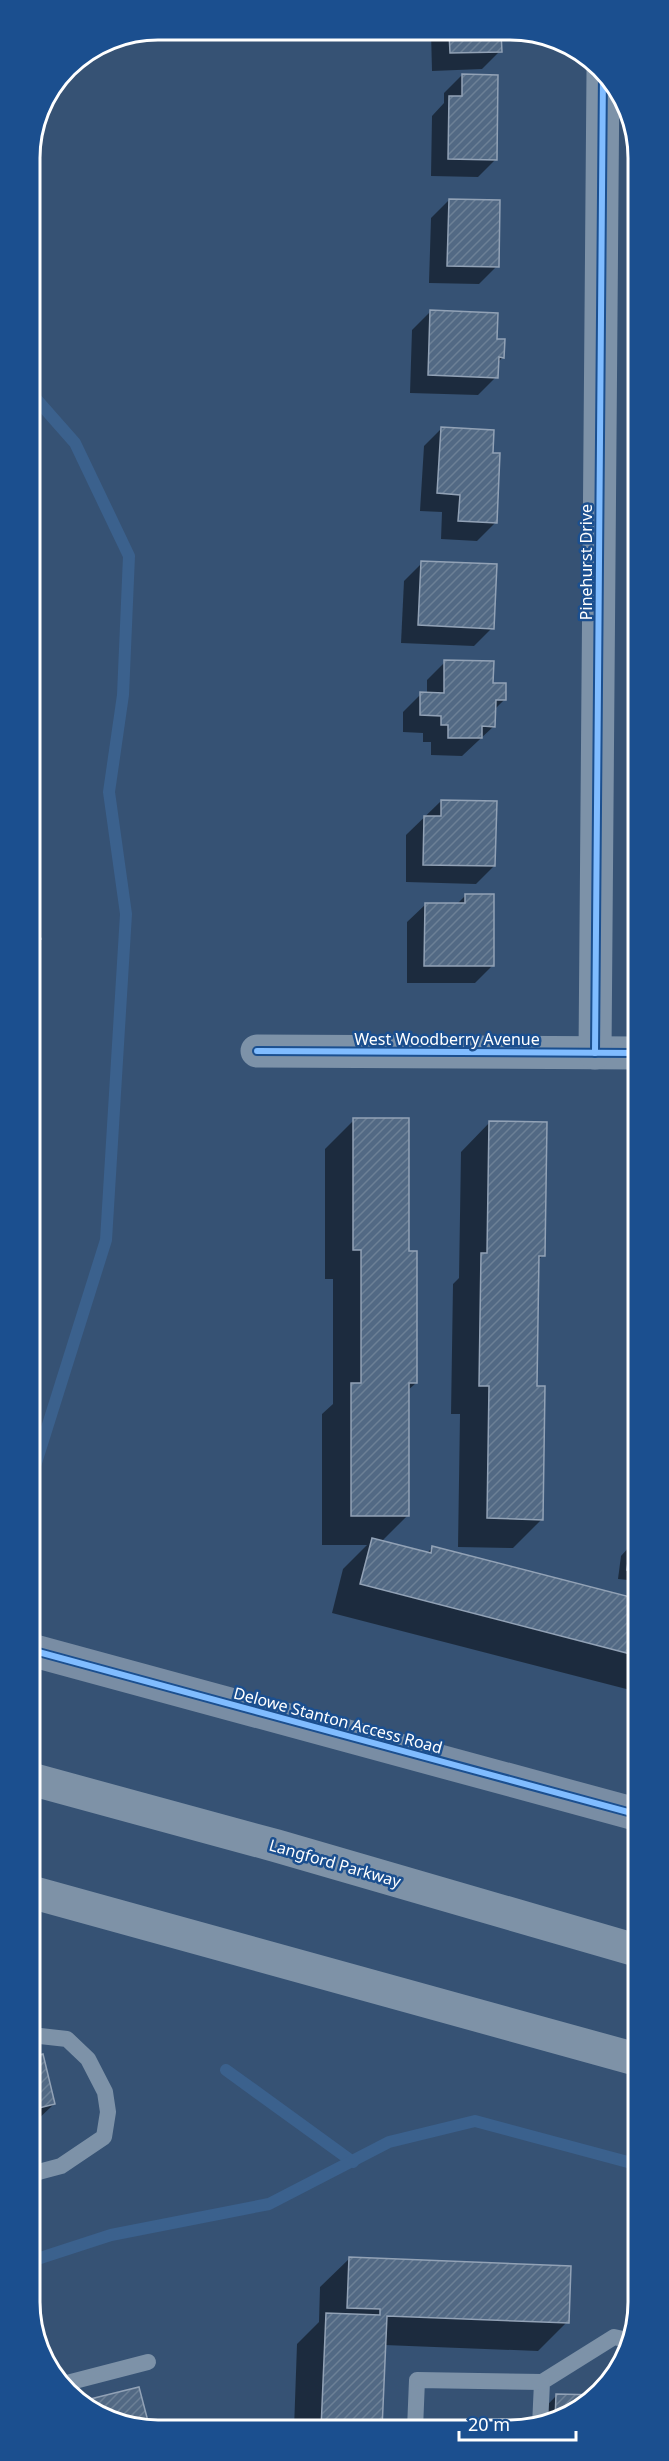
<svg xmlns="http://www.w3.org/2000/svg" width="669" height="2461" viewBox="0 0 669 2461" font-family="'Noto Sans',sans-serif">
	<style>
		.shadow { fill: #0007 }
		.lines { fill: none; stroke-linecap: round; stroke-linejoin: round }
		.stream { stroke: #3b618d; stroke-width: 12 }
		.building { fill: url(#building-hatch); stroke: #92a2b6; stroke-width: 1.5 }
		.lane { stroke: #7d92a8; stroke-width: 16 }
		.street { stroke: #7d92a8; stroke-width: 33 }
		.secondary { stroke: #798da4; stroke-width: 33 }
		.highway { stroke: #7e92a7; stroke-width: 33 }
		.cycleway-casing { stroke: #1b4f8f; stroke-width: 10 }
		.cycleway { stroke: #80bcff; stroke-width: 6 }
		.labels { text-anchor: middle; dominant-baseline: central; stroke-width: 5; stroke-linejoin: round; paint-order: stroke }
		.street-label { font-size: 16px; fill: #fff; stroke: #1b4f8f }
		.rim { fill: none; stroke: #fff; stroke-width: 3 }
	</style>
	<defs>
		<pattern id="building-hatch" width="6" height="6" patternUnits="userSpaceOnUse" patternTransform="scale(1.5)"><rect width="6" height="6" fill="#526984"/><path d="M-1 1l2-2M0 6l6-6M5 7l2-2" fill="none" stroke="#6c8096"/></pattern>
	</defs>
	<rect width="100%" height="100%" fill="#365274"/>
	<g class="shadow">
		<path d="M431,32h69v19l-18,18 -50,2z"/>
		<path d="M462,75l34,84 -18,18 -47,-1 1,-60 12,-13v-10z"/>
		<path d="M449,200l48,66 -18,18 -50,-1 2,-65z"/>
		<path d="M430,312l65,28 8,17 -6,6 -1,14 -18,18 -68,-2 2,-63z"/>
		<path d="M442,428l50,26 3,69 -18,18 -36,-2 1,-27 -22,-1 4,-65z"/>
		<path d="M422,563l70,65 -18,18 -73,-3 3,-62z"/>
		<path d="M445,662l47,23 13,14 -11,11v16l-32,30 -31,-1v-13h-8v-9l-20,-1v-20l18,-18h6v-14z"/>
		<path d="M441,801l53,65 -18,18 -70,-2v-47z"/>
		<path d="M465,896l28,69 -18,18h-68v-61l19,-18h31z"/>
		<path d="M31,917l8,22 -8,8z"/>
		<path d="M354,1120l53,132 9,131 -9,8v125l-26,26 45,12 7,-7 205,54v91l-306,-79 11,-44 24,-24h-45v-131l11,-10v-125h-8v-130z"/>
		<path d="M490,1122l53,133 -6,6 -2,127 7,131 -29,29 -55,-1 2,-133h-9l2,-130 6,-6 2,-126z"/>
		<path d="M630,1546l8,1v34l-20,-2 3,-23z"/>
		<path d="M31,2058l23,46 -23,22z"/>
		<path d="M350,2258l217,64 -29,29 -154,-6 -3,84h-87l3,-85 22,-22 1,-35z"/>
		<path d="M138,2388l11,41 -16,-1 -49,-26z"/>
		<path d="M556,2396l19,18 -44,15 1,-8z"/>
	</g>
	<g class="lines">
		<g class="stream">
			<path d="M30,392l45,51 54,113 -6,139 -14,97 17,122 -20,326 -71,226"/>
			<path d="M226,2070l127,92"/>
			<path d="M31,2261l80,-26 158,-31 120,-62 86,-21 164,44"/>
		</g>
	</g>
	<g class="building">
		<path d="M449,32h52l1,20 -52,1z"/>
		<path d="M462,74l36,1 -1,85 -49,-1 1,-63h13z"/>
		<path d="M449,199l51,1 -1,67 -52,-1z"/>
		<path d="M430,310l68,3 -1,26h8l-1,19 -5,-1 -1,21 -70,-3z"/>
		<path d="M441,427l53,3 -1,23h7l-3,70 -39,-2 2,-26 -23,-2z"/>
		<path d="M421,561l76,3 -3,65 -76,-4z"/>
		<path d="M444,660l50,1 -1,22h13v17h-10l-1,27 -13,-1v12h-34v-13h-7v-9l-21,-1v-23l24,1z"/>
		<path d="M441,800l56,1 -2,65 -72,-1 1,-49h17z"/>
		<path d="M465,894h29v72h-70l1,-63h40z"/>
		<path d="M31,913l10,26 -10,4z"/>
		<path d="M353,1118h56v133h8v132h-8v133h-58v-133h10v-133h-8z"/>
		<path d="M489,1121l58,1 -2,134h-6l-2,130h8l-2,134 -56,-2 2,-132h-10l2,-133h6z"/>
		<path d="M372,1538l59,15 1,-7 206,53v57l-278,-72z"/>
		<path d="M630,1545l8,1v25l-11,-1z"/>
		<path d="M43,2054l12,50 -24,6v-53z"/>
		<path d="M349,2257l222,9 -2,57 -182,-7 -5,113h-61l5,-116 54,2v-6l-33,-1z"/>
		<path d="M139,2387l11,42 -17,-1 -51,-27z"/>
		<path d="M556,2394l42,1 -23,19 -20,7z"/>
	</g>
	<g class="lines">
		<g class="lane">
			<path d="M31,2035l36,4 21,20 17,33 3,20 -4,25 -43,29 -30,8"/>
			<path d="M63,2384l85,-22"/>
			<path d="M540,2426l2,-44 72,-45 13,3"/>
			<path d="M415,2429l2,-49 125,2"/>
		</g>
		<g class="street">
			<path d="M257,1051l381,2"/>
			<path d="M595,1053l8,-982"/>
		</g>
		<path class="secondary" d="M31,1650l608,165"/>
		<g class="highway">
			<path d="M31,1779l246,67 362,105"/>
			<path d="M31,1892l608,168"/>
		</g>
		<g class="cycleway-casing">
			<g id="cycleway">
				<path d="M257,1051l381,2"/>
				<path d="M595,1053l8,-982"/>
				<path d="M31,1650l608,165"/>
			</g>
		</g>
		<use href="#cycleway" class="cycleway"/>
	</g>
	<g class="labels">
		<g class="street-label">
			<text transform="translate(586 562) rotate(-90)">Pinehurst Drive</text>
			<text x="447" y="1039">West Woodberry Avenue</text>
			<text transform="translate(338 1720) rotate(15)">Delowe Stanton Access Road</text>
			<text transform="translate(335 1863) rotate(16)">Langford Parkway</text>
		</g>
	</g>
	<path d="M0 0H669V2461H0ZM158 40H510A118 118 0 0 1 628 158V2302A118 118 0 0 1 510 2420H158A118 118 0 0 1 40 2302V158A118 118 0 0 1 158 40Z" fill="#1b4f8f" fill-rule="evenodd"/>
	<path class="rim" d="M158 40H510A118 118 0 0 1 628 158V2302A118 118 0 0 1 510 2420H158A118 118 0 0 1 40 2302V158A118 118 0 0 1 158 40Z"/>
	<path d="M459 2431v9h117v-9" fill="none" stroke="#ffffff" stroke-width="3"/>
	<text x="468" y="2431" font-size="18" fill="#ffffff" stroke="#1b4f8f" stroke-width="4.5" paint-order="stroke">20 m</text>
</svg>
